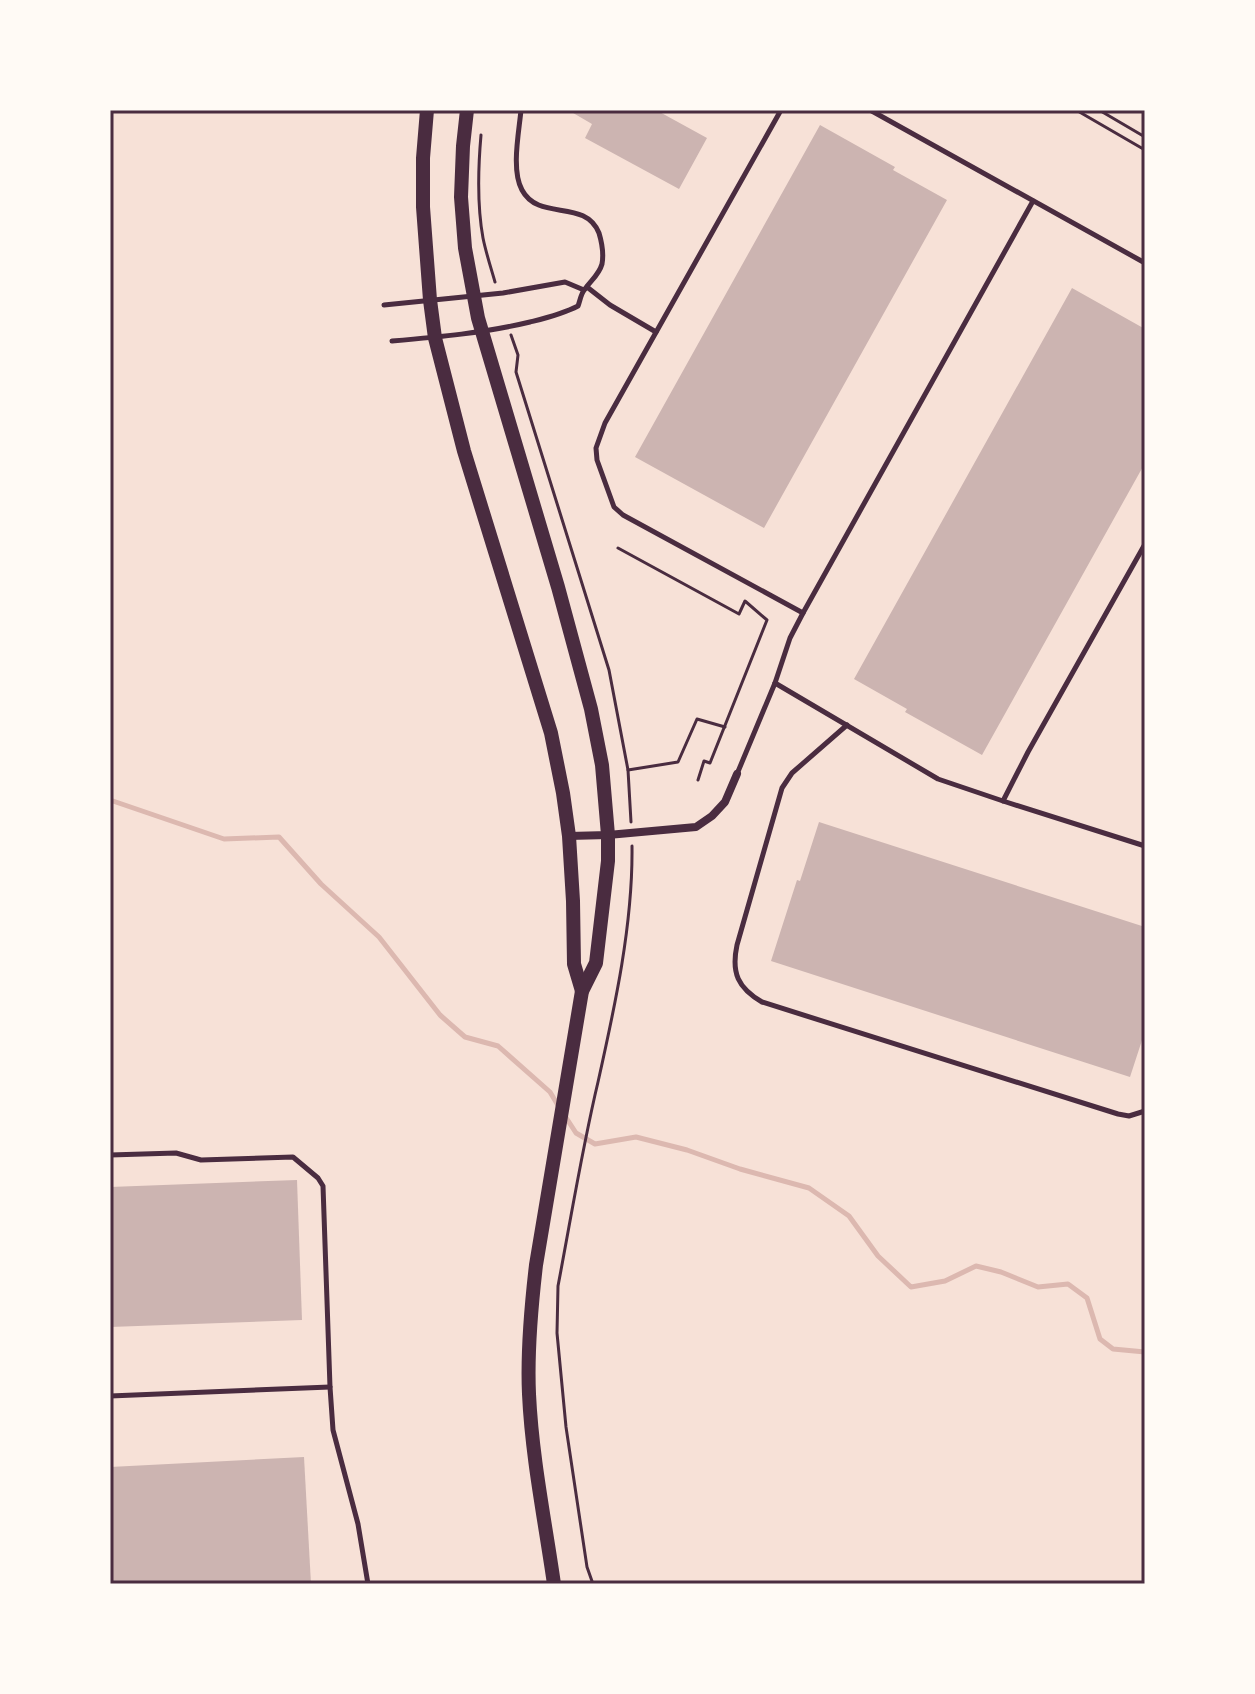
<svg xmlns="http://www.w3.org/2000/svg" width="1255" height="1694" viewBox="0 0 1255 1694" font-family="'IBM Plex Sans',sans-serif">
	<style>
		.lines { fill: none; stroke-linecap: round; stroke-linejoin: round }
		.stream { stroke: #dcb8b0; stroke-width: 5 }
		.building { fill: #ccb4b1 }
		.path { stroke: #4a2c40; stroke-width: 3 }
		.service { stroke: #4a2c40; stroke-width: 5 }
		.minor { stroke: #4a2c40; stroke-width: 8 }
		.secondary { stroke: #4a2c40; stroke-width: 14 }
		.neatline { fill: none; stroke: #4a2c40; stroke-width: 3 }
	</style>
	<rect width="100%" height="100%" fill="#f7e1d7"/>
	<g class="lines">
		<g class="stream">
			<path d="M110,800l114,39 55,-2 42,47 58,53 61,78 25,22 33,9 52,46 9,15"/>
			<path d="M565,1116l11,17 19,11 41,-7 51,13 53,19 69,19 40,28 29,40 33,31 34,-6 31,-15 25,6 37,15 30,-3 19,14 13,41 13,10 32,3"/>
		</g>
	</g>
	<g class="building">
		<path d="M568,110h88l51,28 -28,51 -94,-51 7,-14z"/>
		<path d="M820,125l75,42 -2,3 54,30 -183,328 -129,-71z"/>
		<path d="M1072,288l73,41v134l-163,292 -77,-43 2,-3 -53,-30z"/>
		<path d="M819,822l326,105v104l-15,46 -359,-116 26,-81 3,1z"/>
		<path d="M297,1180l5,140 -192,7v-140z"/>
		<path d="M304,1457l7,127h-201v-117z"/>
	</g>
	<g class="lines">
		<g class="path">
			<path d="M1076,110l69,40"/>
			<path d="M1099,110l46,27"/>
			<path d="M481,135c-3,34 -4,70 2,103 3,15 8,30 12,44"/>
			<path d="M511,335l7,20 -2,17 93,298 19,100 3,52"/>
			<path d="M618,548l121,66 6,-13 22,19 -57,143 -6,-2 -6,19"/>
			<path d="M628,770l50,-8 19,-43 28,8"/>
			<path d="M593,1584l-6,-17 -21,-140 -9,-94 1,-47c13,-68 24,-137 40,-204 17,-76 35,-158 34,-236"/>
		</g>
		<g class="service">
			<path d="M781,110l-176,313 -9,25 1,12 17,47 9,8 180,98"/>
			<path d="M870,110l275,153"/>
			<path d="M587,287l23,18 46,27"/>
			<path d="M384,305l119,-12 62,-11 19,8"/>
			<path d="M392,341c47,-4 92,-8 138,-19 16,-4 33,-8 48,-16 2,-5 3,-13 7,-17 6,-9 14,-14 17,-25 2,-11 0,-21 -3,-31 -14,-35 -60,-11 -77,-43 -11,-20 -3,-58 -1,-80"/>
			<path d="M775,683l163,96 65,22 142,45"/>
			<path d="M847,725l-55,48 -10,15 -45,157c-6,28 1,43 25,57l356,112 11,2 16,-5"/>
			<path d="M737,774l38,-91 15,-45 13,-25 230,-412"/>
			<path d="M1003,801l25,-49 117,-208"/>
			<path d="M110,1155l66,-2 25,7 92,-3 25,21 5,8 7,201 3,43 25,94 10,60"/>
			<path d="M110,1396l220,-9"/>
		</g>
		<path class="minor" d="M569,836l39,-1 88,-8 16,-11 13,-14 12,-28"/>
		<g class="secondary">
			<path d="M427,110l-4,48v49l7,93 5,38 29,113 87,282 12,60 6,43 4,65 1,63 8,27"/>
			<path d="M467,110l-4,36 -2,51 4,51 13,70 80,269 33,122 11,56 6,70v26l-12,102 -14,28 -46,274c-5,43 -9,86 -7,129 3,64 16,127 25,190"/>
		</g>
	</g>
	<rect width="1255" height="1694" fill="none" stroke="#fffaf5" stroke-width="224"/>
	<rect x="112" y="112" width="1031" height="1470" class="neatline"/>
</svg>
